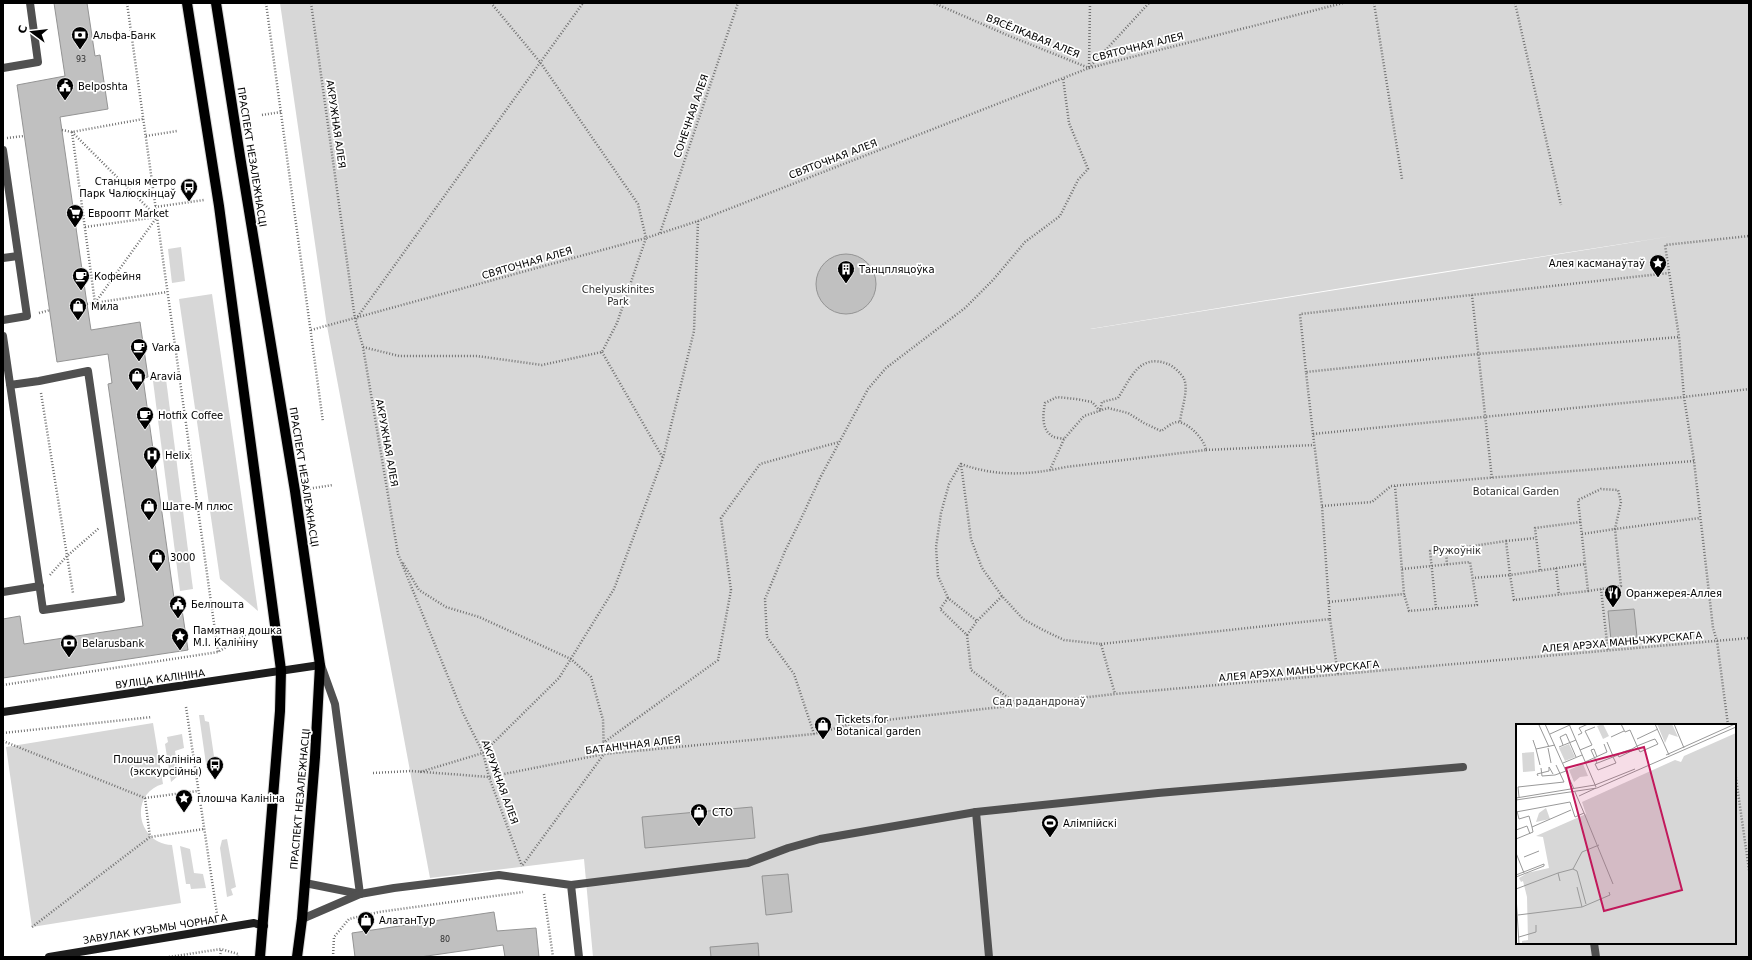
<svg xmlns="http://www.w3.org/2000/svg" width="1752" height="960" viewBox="0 0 1752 960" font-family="'DejaVu Sans',sans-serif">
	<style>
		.green { fill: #d7d7d7; fill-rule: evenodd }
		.building { fill: #c0c0c0; stroke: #949494 }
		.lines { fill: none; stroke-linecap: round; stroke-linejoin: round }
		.primary-casing { stroke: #dbdbdb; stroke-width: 12 }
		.path { stroke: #727272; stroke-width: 2.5; stroke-dasharray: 1 2; stroke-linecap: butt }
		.lane { stroke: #505050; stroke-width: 8 }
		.secondary { stroke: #1d1d1d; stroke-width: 8 }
		.primary { stroke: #000; stroke-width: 10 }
		.labels { text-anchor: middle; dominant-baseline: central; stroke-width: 3.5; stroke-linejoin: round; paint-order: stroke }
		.number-label { font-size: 8px; fill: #303030 }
		.poi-label { font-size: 10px; fill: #000; stroke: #fff; text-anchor: start }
		.street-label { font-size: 10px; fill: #000; stroke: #fff }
		.park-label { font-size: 10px; fill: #2e2e2e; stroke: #fff }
		.inset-road { fill: none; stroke: #999; stroke-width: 1 }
		.view { fill: #c2185b; fill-opacity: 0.15; stroke: #c2185b; stroke-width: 2 }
		.inset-edge { fill: none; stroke: #000; stroke-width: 2 }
	</style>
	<rect width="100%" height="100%" fill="#fff"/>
	<g class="green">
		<path d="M280,3h1469v954h-1156l-9,-98 -154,19 -103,-552zM1679,235l-588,94h-1l307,-50zM1517,725h218v218h-218z"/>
		<path d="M181,247l4,34 -13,2 -4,-34z"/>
		<path d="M212,294l46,317 -38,-32 -41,-280z"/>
		<path d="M166,379l27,210 -13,2 -27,-210z"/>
		<path d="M199,715h5l1,6 4,1 7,48 -5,1 -5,-7z"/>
		<path d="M153,723l10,61c-34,9 -27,59 9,61l9,58 -149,24 -26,-180z"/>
		<path d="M182,734l2,14 -9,3 4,24 -8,7 -6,-38 3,-2 -1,-5z"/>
		<path d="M227,839l9,48 -5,2 2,6 -6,2 -7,-49 2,-8z"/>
		<path d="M180,846l10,3 4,24 9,1 3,14 -15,1 -1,-5h-4z"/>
	</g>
	<g class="building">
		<path d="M54,3h33l8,53 5,-1 8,54 -48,8 27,187 4,26 49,-8 8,55 -5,1 31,220 6,-2 8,54 -185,28v-59l17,-3 4,28 119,-18 -35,-242 4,-1 -4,-29 -51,8 -40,-277 48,-9z"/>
		<circle cx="846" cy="284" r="30"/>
		<path d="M1634,609l3,28 -26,3 -3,-29z"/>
		<path d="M752,807l3,31 -110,10 -3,-31z"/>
		<path d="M788,874l4,38 -26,3 -4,-39z"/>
		<path d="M494,912l3,19 39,-3 3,29h-34l-2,-12 -83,12h-65l-3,-24z"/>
		<path d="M758,943l1,14h-48l-1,-10z"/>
	</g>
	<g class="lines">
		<g class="primary-casing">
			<g id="primary">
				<path d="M187,3l32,203 62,464 -1,41 -20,246"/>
				<path d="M216,3l24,153 55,335 25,174 -5,92 -13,162 -5,38"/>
			</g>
		</g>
		<g class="path">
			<path d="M127,3l91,649"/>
			<path d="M266,3l57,419"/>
			<path d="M311,3l44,316 8,28 35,207 64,157 21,42 6,24 33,89"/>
			<path d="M934,3l73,32 82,33 60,-65"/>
			<path d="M1374,3l28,176"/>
			<path d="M1515,3l46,202"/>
			<path d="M1089,67l1,-64"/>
			<path d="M262,115l19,-3"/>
			<path d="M62,130l10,2 71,-13"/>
			<path d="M72,132l23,171"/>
			<path d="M72,132l84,84"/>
			<path d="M146,136l31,-5"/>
			<path d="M7,138l17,-2"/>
			<path d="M155,207l49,-7"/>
			<path d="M85,227l72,-10 -62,86"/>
			<path d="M660,233l78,-230"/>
			<path d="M1472,295l20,184"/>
			<path d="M87,304l80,-12"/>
			<path d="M39,313l11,-3"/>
			<path d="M356,319l227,-316"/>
			<path d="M311,330l335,-92 52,-17 391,-153 254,-65"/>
			<path d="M363,347l36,9h78l65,9 60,-13 15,-29 29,-85 -8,-34 -98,-142 -49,-59"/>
			<path d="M602,352l61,106"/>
			<path d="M1306,372l-6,-58 369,-41"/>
			<path d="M41,393l32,200"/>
			<path d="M1313,434l-7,-62 172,-18 201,-17"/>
			<path d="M1064,439c-3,-1 -9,-1 -12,-3 -11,-7 -9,-22 -7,-33l12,-6 19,2 16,3 8,9 2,-9 16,-4c13,-20 21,-45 50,-34 5,2 14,10 16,15 5,11 -3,31 -4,43"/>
			<path d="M1206,450l108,-5"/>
			<path d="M307,489l26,-4"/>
			<path d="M1322,506l50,-4 19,-16 303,-25"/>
			<path d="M1582,534l33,-5 6,-27 -3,-12 -17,-1 -23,11 10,91 -74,9 -4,-25 75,-11"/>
			<path d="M1506,541l30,-3"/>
			<path d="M1446,550l60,-9 4,34 -37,3"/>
			<path d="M403,563l16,27 27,17 33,10 92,42 20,18 12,43 1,34 -82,112"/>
			<path d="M1556,568l3,27"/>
			<path d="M1402,569l68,-7 7,43 -68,6 -5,-17"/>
			<path d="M1540,570l-5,-42 46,-6"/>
			<path d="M50,575l16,-18 33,-29"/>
			<path d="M1601,589l7,62"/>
			<path d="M1588,591l33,-5 -6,-57 85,-11"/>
			<path d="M1002,596l-20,-28 -11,-29 -10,-75c36,13 68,11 105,3l140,-17c-1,-10 -17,-27 -28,-28 -6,0 -12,6 -17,9l-17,-8 -16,-10 -20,-5 -24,8 -20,23 -14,31"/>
			<path d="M948,598l-10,-22 -2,-29 5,-34 8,-29 11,-19"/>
			<path d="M1329,602l75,-8 -9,-108"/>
			<path d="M1436,608l-6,-57 16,-1 1,15"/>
			<path d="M1330,619l-8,-113 -9,-72 371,-37 65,-8"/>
			<path d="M967,635l10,-14"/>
			<path d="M1101,644l229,-25 8,56"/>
			<path d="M3,685l215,-33 39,-24"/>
			<path d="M1018,705l-47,-35 -4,-35 -27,-26 8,-11 29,23 25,-25 21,23 20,11 21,10 37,4 14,50"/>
			<path d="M186,707l31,207"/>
			<path d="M1728,725l-11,-84 -4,-13 -19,-167 -10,-64 -5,-60 -14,-92 84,-9"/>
			<path d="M3,733l149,-16"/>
			<path d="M814,734l-20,-60 -27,-37 -2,-38 20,-48 15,-30 20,-43 48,-89 18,-21 79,-60 28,-28 32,-38 35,-26 18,-36 10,-11 -19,-46 -6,-45"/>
			<path d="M3,741l142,57 53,-7"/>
			<path d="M603,743l115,-83 13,-70 -10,-72 39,-54 79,-22"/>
			<path d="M1735,771l14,99"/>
			<path d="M420,772l63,-19 76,-75 55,-89 49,-131 31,-127 4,-110"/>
			<path d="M373,773l38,-2 78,6 115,-23 210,-20 37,-10 264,-30 634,-56"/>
			<path d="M145,798l5,39"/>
			<path d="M544,894l9,63"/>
			<path d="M32,927l118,-90 54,-8"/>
			<path d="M169,957l52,-8 17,5v3"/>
			<path d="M220,957l1,-8"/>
			<path d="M333,957l1,-20 15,-18 30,-7 144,-20"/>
		</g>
		<g class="lane">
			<path d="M3,68l35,-6 -8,-59"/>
			<path d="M3,150l24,166 -24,4"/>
			<path d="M3,258l15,-2"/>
			<path d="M3,336l40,274 78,-11 -33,-228 -49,10 -29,4"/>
			<path d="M3,592l37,-6"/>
			<path d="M321,665l14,39 25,190"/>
			<path d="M976,812l13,145"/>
			<path d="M305,883l55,11"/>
			<path d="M571,885l177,-22 40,-15 32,-9 156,-27 182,-19 305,-26"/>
			<path d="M302,919l58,-25 34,-6 105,-13 72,10 8,72"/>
			<path d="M1594,943l2,14"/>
		</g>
		<g class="secondary">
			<path d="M3,712l317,-47"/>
			<path d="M49,957l205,-34 10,3"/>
		</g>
		<use href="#primary" class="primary"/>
	</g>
	<defs>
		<g id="bank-pin" transform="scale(0.9)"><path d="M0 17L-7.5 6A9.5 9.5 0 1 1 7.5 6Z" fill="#000" stroke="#fff"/><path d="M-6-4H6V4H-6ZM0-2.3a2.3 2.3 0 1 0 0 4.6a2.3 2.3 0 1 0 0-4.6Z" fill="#fff"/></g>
		<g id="civic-pin" transform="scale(0.9)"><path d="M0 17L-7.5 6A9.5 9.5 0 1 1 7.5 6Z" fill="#000" stroke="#fff"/><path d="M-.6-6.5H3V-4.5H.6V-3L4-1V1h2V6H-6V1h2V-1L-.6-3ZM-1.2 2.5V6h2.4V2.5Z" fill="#fff"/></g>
		<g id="bus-pin" transform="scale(0.9)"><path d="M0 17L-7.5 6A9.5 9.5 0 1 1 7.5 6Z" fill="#000" stroke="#fff"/><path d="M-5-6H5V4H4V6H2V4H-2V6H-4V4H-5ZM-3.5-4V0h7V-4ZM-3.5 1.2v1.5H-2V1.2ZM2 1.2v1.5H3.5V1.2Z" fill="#fff"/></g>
		<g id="supermarket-pin" transform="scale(0.9)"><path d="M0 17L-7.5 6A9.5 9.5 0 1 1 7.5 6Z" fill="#000" stroke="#fff"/><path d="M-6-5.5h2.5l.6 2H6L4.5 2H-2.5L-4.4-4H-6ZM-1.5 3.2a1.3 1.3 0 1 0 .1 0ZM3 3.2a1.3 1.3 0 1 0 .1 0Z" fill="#fff"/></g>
		<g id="sight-pin" transform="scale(0.9)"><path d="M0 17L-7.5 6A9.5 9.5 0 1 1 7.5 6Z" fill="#000" stroke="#fff"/><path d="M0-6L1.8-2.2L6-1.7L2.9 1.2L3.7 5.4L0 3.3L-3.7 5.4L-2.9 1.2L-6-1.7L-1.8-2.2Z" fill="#fff"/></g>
		<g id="building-pin" transform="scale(0.9)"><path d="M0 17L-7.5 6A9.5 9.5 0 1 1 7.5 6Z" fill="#000" stroke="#fff"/><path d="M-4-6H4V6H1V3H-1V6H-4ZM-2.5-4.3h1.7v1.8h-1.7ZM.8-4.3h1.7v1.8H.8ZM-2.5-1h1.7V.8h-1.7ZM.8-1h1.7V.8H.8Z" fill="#fff"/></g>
		<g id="cafe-pin" transform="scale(0.9)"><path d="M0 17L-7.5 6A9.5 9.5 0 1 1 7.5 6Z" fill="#000" stroke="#fff"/><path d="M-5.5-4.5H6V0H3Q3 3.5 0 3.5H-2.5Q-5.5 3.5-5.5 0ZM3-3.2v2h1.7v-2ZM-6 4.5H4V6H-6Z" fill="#fff"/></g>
		<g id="shop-pin" transform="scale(0.9)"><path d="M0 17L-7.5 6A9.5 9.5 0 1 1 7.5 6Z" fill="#000" stroke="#fff"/><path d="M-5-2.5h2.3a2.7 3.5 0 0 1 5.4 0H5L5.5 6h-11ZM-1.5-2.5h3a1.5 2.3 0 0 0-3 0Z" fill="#fff"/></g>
		<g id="hospital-pin" transform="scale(0.9)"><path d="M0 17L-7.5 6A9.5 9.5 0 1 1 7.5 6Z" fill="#000" stroke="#fff"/><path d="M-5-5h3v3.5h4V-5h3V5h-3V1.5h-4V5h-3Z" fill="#fff"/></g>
		<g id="restaurant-pin" transform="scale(0.9)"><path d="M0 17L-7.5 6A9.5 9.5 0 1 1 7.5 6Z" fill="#000" stroke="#fff"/><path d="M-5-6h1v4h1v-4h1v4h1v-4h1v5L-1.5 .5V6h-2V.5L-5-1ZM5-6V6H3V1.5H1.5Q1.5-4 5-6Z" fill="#fff"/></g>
		<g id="stadium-pin" transform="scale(0.9)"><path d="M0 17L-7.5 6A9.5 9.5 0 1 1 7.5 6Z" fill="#000" stroke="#fff"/><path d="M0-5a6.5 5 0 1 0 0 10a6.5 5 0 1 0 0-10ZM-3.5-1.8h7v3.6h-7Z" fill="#fff"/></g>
	</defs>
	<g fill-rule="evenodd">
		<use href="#bank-pin" x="80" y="35"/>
		<use href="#civic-pin" x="65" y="86"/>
		<use href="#bus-pin" x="189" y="187"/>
		<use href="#supermarket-pin" x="75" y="213"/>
		<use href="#sight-pin" x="1658" y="263"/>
		<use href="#building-pin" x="846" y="269"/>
		<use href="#cafe-pin" x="81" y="276"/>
		<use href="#shop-pin" x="78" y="306"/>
		<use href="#cafe-pin" x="139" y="347"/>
		<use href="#shop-pin" x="137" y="376"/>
		<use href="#cafe-pin" x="145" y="415"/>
		<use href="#hospital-pin" x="152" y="455"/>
		<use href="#shop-pin" x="149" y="506"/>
		<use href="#shop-pin" x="157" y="557"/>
		<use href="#restaurant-pin" x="1613" y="593"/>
		<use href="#civic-pin" x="178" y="604"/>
		<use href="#sight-pin" x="180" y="636"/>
		<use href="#bank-pin" x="69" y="643"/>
		<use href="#shop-pin" x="823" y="725"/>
		<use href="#bus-pin" x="215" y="765"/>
		<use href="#sight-pin" x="184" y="798"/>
		<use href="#shop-pin" x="699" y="812"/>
		<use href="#stadium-pin" x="1050" y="823"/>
		<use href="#shop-pin" x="366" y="920"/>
	</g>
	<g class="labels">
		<g class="number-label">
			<text x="81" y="59">93</text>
			<text x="445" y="939">80</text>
		</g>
		<g class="poi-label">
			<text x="93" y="35">Альфа-Банк</text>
			<text x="78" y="86">Belposhta</text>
			<text x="176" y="181" text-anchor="end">Станцыя метро<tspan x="176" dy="12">Парк Чалюскінцаў</tspan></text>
			<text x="88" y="213">Евроопт Market</text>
			<text x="1645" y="263" text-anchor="end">Алея касманаўтаў</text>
			<text x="859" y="269">Танцпляцоўка</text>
			<text x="94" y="276">Кофейня</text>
			<text x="91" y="306">Мила</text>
			<text x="152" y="347">Varka</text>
			<text x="150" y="376">Aravia</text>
			<text x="158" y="415">Hotfix Coffee</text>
			<text x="165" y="455">Helix</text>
			<text x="162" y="506">Шате-М плюс</text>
			<text x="170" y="557">3000</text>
			<text x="1626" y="593">Оранжерея-Аллея</text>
			<text x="191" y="604">Белпошта</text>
			<text x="193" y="630">Памятная дошка<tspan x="193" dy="12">М.І. Калініну</tspan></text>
			<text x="82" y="643">Belarusbank</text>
			<text x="836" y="719">Tickets for<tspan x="836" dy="12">Botanical garden</tspan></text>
			<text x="202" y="759" text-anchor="end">Плошча Калініна<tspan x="202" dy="12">(экскурсійны)</tspan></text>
			<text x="197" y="798">плошча Калініна</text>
			<text x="712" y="812">СТО</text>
			<text x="1063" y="823">Алімпійскі</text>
			<text x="379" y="920">АлатанТур</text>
		</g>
		<g class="street-label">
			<text transform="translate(1033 36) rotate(22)">ВЯСЁЛКАВАЯ АЛЕЯ</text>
			<text transform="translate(1138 47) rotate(-14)">СВЯТОЧНАЯ АЛЕЯ</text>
			<text transform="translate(691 116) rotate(-71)">СОНЕЧНАЯ АЛЕЯ</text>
			<text transform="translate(336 124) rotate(82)">АКРУЖНАЯ АЛЕЯ</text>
			<text transform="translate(252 157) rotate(81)">ПРАСПЕКТ НЕЗАЛЕЖНАСЦІ</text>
			<text transform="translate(833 159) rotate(-21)">СВЯТОЧНАЯ АЛЕЯ</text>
			<text transform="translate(527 263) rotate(-16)">СВЯТОЧНАЯ АЛЕЯ</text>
			<text transform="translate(387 443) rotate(80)">АКРУЖНАЯ АЛЕЯ</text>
			<text transform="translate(304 477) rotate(81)">ПРАСПЕКТ НЕЗАЛЕЖНАСЦІ</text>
			<text transform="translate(1622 642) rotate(-5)">АЛЕЯ АРЭХА МАНЬЧЖУРСКАГА</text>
			<text transform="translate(1299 671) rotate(-5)">АЛЕЯ АРЭХА МАНЬЧЖУРСКАГА</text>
			<text transform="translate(160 679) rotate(-8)">ВУЛІЦА КАЛІНІНА</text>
			<text transform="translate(633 745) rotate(-7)">БАТАНІЧНАЯ АЛЕЯ</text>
			<text transform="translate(500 782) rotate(70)">АКРУЖНАЯ АЛЕЯ</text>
			<text transform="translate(300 799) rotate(-85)">ПРАСПЕКТ НЕЗАЛЕЖНАСЦІ</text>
			<text transform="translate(155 929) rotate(-9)">ЗАВУЛАК КУЗЬМЫ ЧОРНАГА</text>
		</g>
		<g class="park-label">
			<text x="618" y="289">Chelyuskinites<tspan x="618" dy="12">Park</tspan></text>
			<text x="1516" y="491">Botanical Garden</text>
			<text x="1457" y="550">Ружоўнік</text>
			<text x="1039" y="701">Сад радандронаў</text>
		</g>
	</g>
	<g transform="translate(1516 724)">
		<rect width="220" height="220" fill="#fff"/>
		<path d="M87,0l6,12 -6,3 -6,-13zM141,0h15l6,13 -9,-3 -4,9zM220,9v211h-214v-3l6,-1 -1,-43 -4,-16 -2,1 -2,-4 8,-5 22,-5 -6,-31 -7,-1 50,-22 -4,-12 93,-42 6,2 3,-6zM53,20l6,13 -10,4 -6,-13zM18,28l1,19 -12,1 -1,-19zM67,40l5,12 -8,1 -6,5 -5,-12zM30,84l4,11 -14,3 3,-9z" fill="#d7d7d7"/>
		<path class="inset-road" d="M25,0l-2,1 10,22M29,0l29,65M53,0l27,63M139,0l14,31M158,0l10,24M34,10l22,-10M62,11l4,-2 -3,-5 9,-4M95,13l13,-6M121,15l21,-10M17,16l3,9 19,-4M91,18l6,14M47,21l-3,-8 6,-3 10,23M43,23l17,-7M32,24l3,15M20,25l4,16M64,26l12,-5 -7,-14 10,-4M102,31l1,2 19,-9M150,31l69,-31M97,33l3,6 -18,7 -3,-6 23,-9 5,-3 9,-3 5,-3 15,-6 3,-1 3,5 -18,8 -3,-6 -7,-16 -5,2 -4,-8M69,38l22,-10 -3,-8M47,39l19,-8M81,39l-6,-13 3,-1 3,8M25,44l1,8 13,-1 11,-4M22,52l-1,-2 12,-3v-4l4,7M63,72l17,-8M3,73l-1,-10 46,-5 -8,-17M0,74l79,-13 40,-16M0,76l81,-12 139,-61M1,87l2,8 10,-3 3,11M0,88l54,-10 5,15 9,-4 -9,-21M68,89l29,71M0,106l11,-4 3,8M0,115l17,-7 -1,-5 39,-17M0,129l8,20M8,133l15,-6M57,145l4,2 9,33M42,149l15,-4 9,-17 17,-7M0,151l28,-11v2l-28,11M0,165l42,-16 2,8M0,172l3,48M66,183l28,-12 -1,-3M2,191l64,-8 -5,-20M3,213l17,-5v-7"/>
		<path class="view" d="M128,23l38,143 -78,21 -38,-143z"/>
		<rect width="220" height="220" class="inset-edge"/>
	</g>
	<rect width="1752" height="960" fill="none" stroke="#000000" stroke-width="8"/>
	<g transform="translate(32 32) rotate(285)" stroke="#ffffff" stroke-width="3" paint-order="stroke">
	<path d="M0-3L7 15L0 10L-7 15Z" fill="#000000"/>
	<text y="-6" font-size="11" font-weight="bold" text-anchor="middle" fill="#000000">С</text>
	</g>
</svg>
